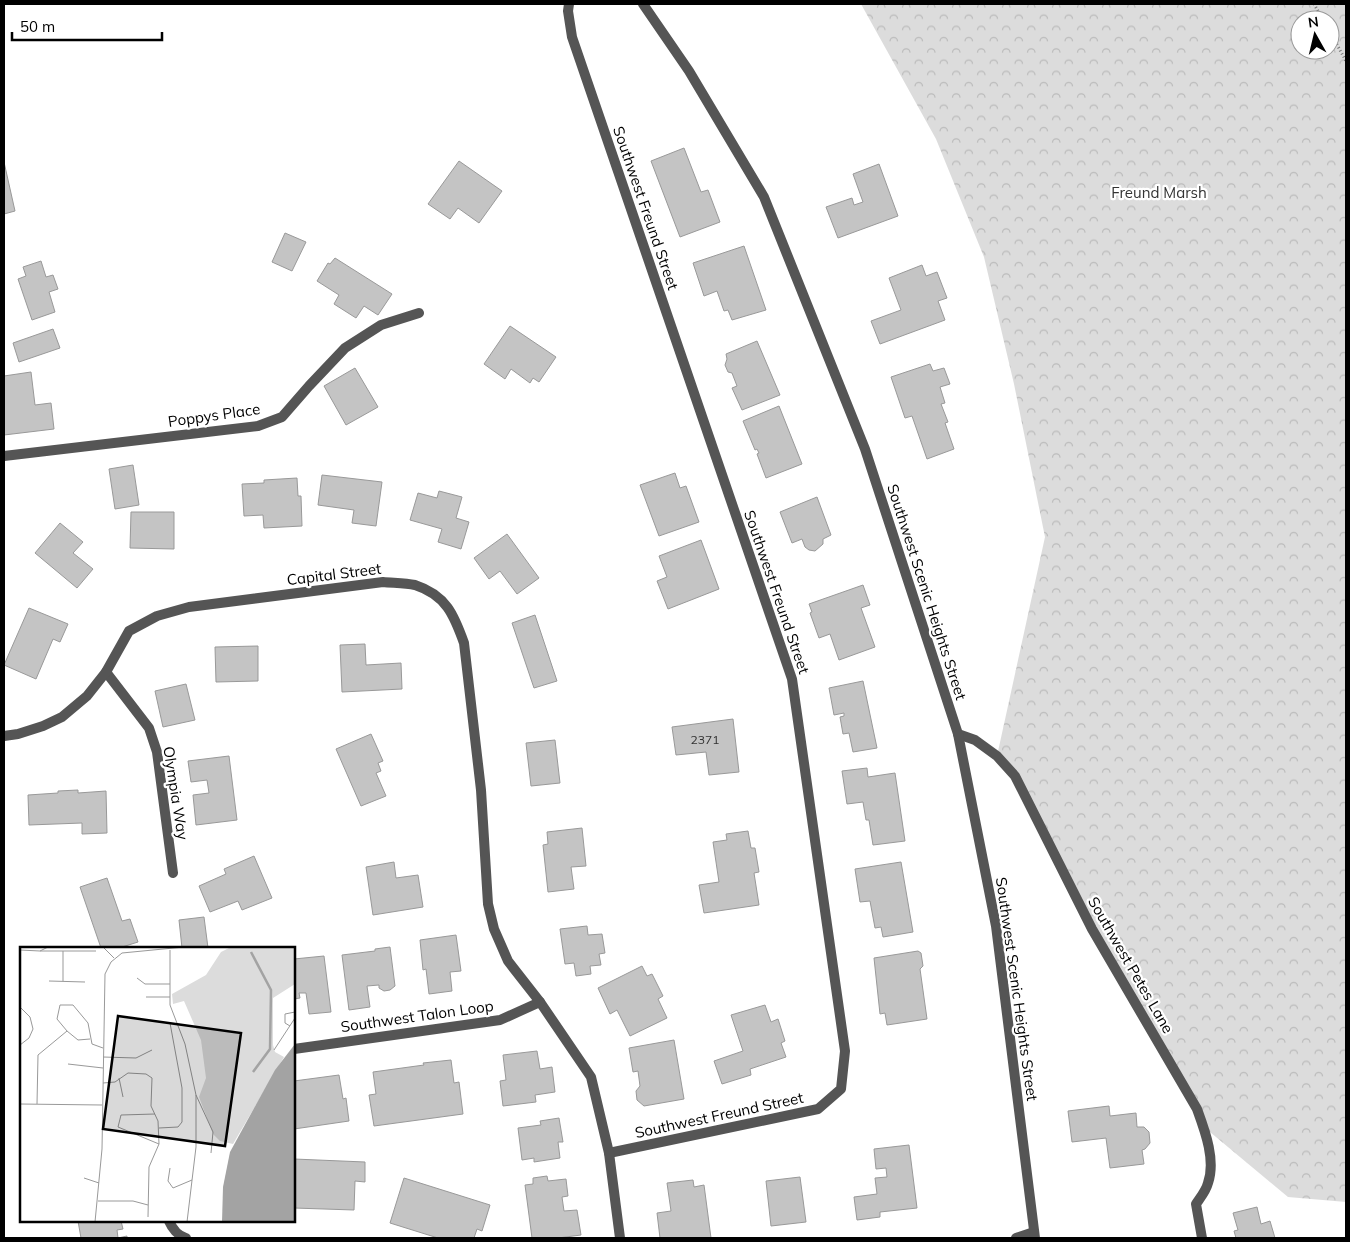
<svg xmlns="http://www.w3.org/2000/svg" width="1350" height="1242" viewBox="0 0 1350 1242" font-family="Mulish,sans-serif">
	<style>
		.park { fill: url(#park-crowns); fill-rule: evenodd }
		.building { fill: #c4c4c4; stroke: #999 }
		.lines { fill: none; stroke-linecap: round; stroke-linejoin: round }
		.path { stroke: #777; stroke-width: 3; stroke-dasharray: 1 2.5; stroke-linecap: butt }
		.service { stroke: #555; stroke-width: 10 }
		.minor { stroke: #555; stroke-width: 10 }
		.tertiary { stroke: #555; stroke-width: 10 }
		.labels { text-anchor: middle; dominant-baseline: central; stroke-width: 4.5; stroke-linejoin: round; paint-order: stroke }
		.number-label { font-size: 12px; fill: #313131 }
		.park-label { font-size: 15px; fill: #333; stroke: #fff }
		.street-label { font-size: 15px; fill: #000; stroke: #fff }
		.inset-river { fill: none; stroke: #a3a3a3; stroke-width: 2.5 }
		.inset-road { fill: none; stroke: #999; stroke-width: 1 }
		.view { fill: #000; fill-opacity: 0.15; stroke: #000; stroke-width: 2.5 }
		.inset-edge { fill: none; stroke: #000; stroke-width: 2.5 }
	</style>
	<defs>
		<pattern id="park-crowns" width="20" height="18" patternUnits="userSpaceOnUse" patternTransform="scale(1.25)"><rect width="20" height="18" fill="#dcdcdc"/><path d="M2 6a3 3 0 1 1 6 0M12 15a3 3 0 1 1 6 0" fill="none" stroke="#bbb"/></pattern>
	</defs>
	<rect width="100%" height="100%" fill="#fff"/>
	<path class="park" d="M861,4h485v1198l-58,-5 -84,-70 -60,-108 -129,-243 -18,-20 48,-219 -31,-153 -30,-127 -48,-118zM1300,20h30v30h-30z"/>
	<g class="building">
		<path d="M684,148l17,44 7,-2 12,32 -40,15 -29,-76z"/>
		<path d="M459,161l43,30 -23,32 -21,-15 -8,11 -22,-15z"/>
		<path d="M4,162l11,49 -11,3z"/>
		<path d="M879,164l19,52 -60,22 -12,-31 26,-9 2,7 9,-3 -10,-28z"/>
		<path d="M285,233l21,9 -14,29 -20,-9z"/>
		<path d="M744,246l22,64 -34,10 -4,-10 -4,1 -7,-20 -13,5 -11,-33z"/>
		<path d="M335,258l57,36 -14,21 -14,-9 -8,12 -22,-14 5,-9 -22,-14 11,-18 2,1z"/>
		<path d="M41,261l5,16 7,-2 5,14 -9,3 6,20 -23,8 -14,-41 8,-3 -3,-9z"/>
		<path d="M922,265l4,11 11,-4 10,26 -9,3 7,19 -65,24 -9,-23 30,-11 -12,-32z"/>
		<path d="M510,326l46,31 -17,25 -6,-4 -3,5 -19,-14 -6,10 -21,-15z"/>
		<path d="M53,329l7,19 -41,14 -6,-19z"/>
		<path d="M757,341l23,54 -38,15 -10,-22 5,-2 -5,-13 -4,-1 -3,-7 2,-6 -1,-5z"/>
		<path d="M930,364l3,7 11,-3 6,16 -10,3 5,16 -4,1 7,18 -3,1 9,26 -27,10 -15,-43 -7,2 -14,-41z"/>
		<path d="M355,368l23,39 -32,18 -22,-39z"/>
		<path d="M31,372l4,33 16,-2 3,26 -50,6v-59z"/>
		<path d="M779,406l23,58 -36,14 -9,-24 2,-1 -2,-4 -2,1 -12,-29z"/>
		<path d="M133,465l6,40 -24,4 -6,-40z"/>
		<path d="M675,473l5,15 6,-2 13,36 -40,14 -19,-51z"/>
		<path d="M322,475l60,7 -6,44 -24,-3 2,-13 -36,-5z"/>
		<path d="M297,478l1,18h3l1,30 -38,2 -1,-13 -19,1 -2,-32 22,-1v-3z"/>
		<path d="M439,491l23,6 -6,21 13,4 -8,27 -23,-7 4,-13 -32,-9 8,-27 19,5z"/>
		<path d="M817,497l14,38 -8,4v5l-8,7 -6,-1 -4,-3 -3,-8 -10,4 -12,-31z"/>
		<path d="M131,512h43v37l-44,-1z"/>
		<path d="M60,523l23,19 -10,11 20,16 -16,19 -42,-35z"/>
		<path d="M507,534l32,44 -22,16 -17,-23 -11,8 -15,-21z"/>
		<path d="M701,540l18,49 -51,20 -11,-28 10,-4 -8,-21z"/>
		<path d="M863,585l7,20 -9,3 14,39 -36,13 -9,-26 -11,4 -9,-25 2,-1 -3,-8z"/>
		<path d="M29,608l39,16 -8,18 -7,-3 -17,40 -32,-14z"/>
		<path d="M535,615l22,66 -23,7 -22,-65z"/>
		<path d="M365,644l1,21 35,-2 1,26 -60,3 -2,-47z"/>
		<path d="M258,646v35l-42,1 -1,-35z"/>
		<path d="M863,681l14,67 -24,4 -4,-19 -6,1 -3,-17 4,-1v-3l-10,2 -5,-27z"/>
		<path d="M186,684l9,36 -32,7 -8,-36z"/>
		<path d="M733,719l6,53 -30,3 -3,-23 -30,3 -4,-28z"/>
		<path d="M371,734l12,27 -5,2 3,8 -5,2 10,23 -25,10 -25,-57z"/>
		<path d="M555,740l5,43 -29,3 -5,-43z"/>
		<path d="M229,756l8,64 -41,5 -3,-30 16,-2 -2,-13 -16,2 -3,-21z"/>
		<path d="M867,768l1,9 27,-4 10,68 -32,4 -4,-25h-3l-3,-18 -16,2 -5,-33z"/>
		<path d="M78,790v3l28,-2 1,42 -25,1v-11l-53,2 -1,-30 30,-2v-2z"/>
		<path d="M582,828l4,38 -15,1 3,22 -26,3 -5,-47 5,-1 -1,-12z"/>
		<path d="M748,831l3,17h4l4,24 -5,1 5,32 -55,8 -5,-28 20,-3 -6,-40 14,-2 -1,-6z"/>
		<path d="M254,856l18,42 -30,12 -4,-9 -28,11 -11,-26 27,-12 -2,-5z"/>
		<path d="M394,862l2,16 22,-3 5,32 -50,8 -7,-48z"/>
		<path d="M901,862l12,70 -30,5 -2,-10 -6,1 -5,-27 -10,1 -5,-33z"/>
		<path d="M107,878l15,43 8,-2 8,23 -19,6h-18l-21,-61z"/>
		<path d="M204,917l4,31h-26l-3,-28z"/>
		<path d="M587,926l1,9 14,-1 3,19 -6,1 2,11 -11,1 1,8 -15,2 -2,-13 -9,1 -5,-35z"/>
		<path d="M456,935l5,36 -11,1 2,19 -23,3 -3,-25 -3,1 -3,-30z"/>
		<path d="M390,947l5,39 -5,4 -6,1 -5,-3v-3l-12,1 3,21 -21,3 -7,-55 33,-4v-2z"/>
		<path d="M918,951l3,2 2,13 -3,3 7,50 -40,6 -2,-12 -5,1 -6,-56z"/>
		<path d="M324,956l7,56 -22,2 -3,-21h-7l1,5 -6,1v-40z"/>
		<path d="M642,966l5,10 5,-2 11,22 -5,3 9,19 -37,18 -13,-26 -7,4 -12,-26z"/>
		<path d="M765,1005l6,17 7,-3 7,22 -4,2 5,14 -36,12 1,6 -29,9 -8,-23 29,-10 -12,-36z"/>
		<path d="M674,1040l10,59 -40,7 -7,-6 -1,-9 4,-5 -2,-15 -5,1 -4,-24z"/>
		<path d="M537,1051l3,18 12,-2 3,25 -20,3 1,7 -33,4 -3,-25 6,-1 -3,-25z"/>
		<path d="M451,1060l3,23 5,-1 4,32 -89,12 -5,-31 7,-1 -3,-22 51,-7 -1,-2z"/>
		<path d="M339,1075l4,24 3,-1 3,23 -55,8v-48z"/>
		<path d="M1109,1106l1,10 26,-3 1,14h7l5,5 1,11 -5,6 -3,1 2,14 -34,4 -4,-30 -34,4 -4,-31z"/>
		<path d="M559,1118l4,24h-5l2,16 -26,4v-4l-12,2 -4,-32 23,-3 -1,-4z"/>
		<path d="M909,1145l8,63 -37,4v5l-23,3 -3,-23 23,-3 -2,-16 12,-1 -1,-9 -10,1 -2,-20z"/>
		<path d="M294,1159l71,3v20l-10,-1 -1,29 -60,-2z"/>
		<path d="M547,1176l1,5 18,-2 2,17 -6,1 2,14 13,-1 4,25 -23,3h-26l-7,-53 8,-1v-6z"/>
		<path d="M800,1177l6,45 -35,4 -5,-45z"/>
		<path d="M404,1178l86,27 -8,26 -5,-2 -3,9h-36l-48,-15z"/>
		<path d="M693,1180l1,7 10,-2 7,53h-51l-3,-25 14,-2 -4,-28z"/>
		<path d="M1257,1207l4,17 9,-3 5,17h-39l-2,-7 4,-1 -5,-17z"/>
		<path d="M78,1221h43l2,8 -6,1 1,8 9,-2v2h-46z"/>
	</g>
	<g class="lines">
		<g class="path">
			<path d="M1314,4l9,16"/>
			<path d="M1330,32l16,29"/>
		</g>
		<path class="service" d="M1016,1238l18,-6"/>
		<g class="minor">
			<path d="M569,4l-1,7 4,26 220,642 53,372 -4,38 -23,20 -209,44"/>
			<path d="M4,456l254,-30 24,-9 27,-31 36,-38 36,-23 38,-12"/>
			<path d="M106,672l43,56 8,24 16,121"/>
			<path d="M958,734l17,6 22,16 18,20 77,153 105,180c8,22 19,51 11,74 -2,8 -8,15 -12,21l6,34"/>
			<path d="M4,736l14,-2 25,-8 19,-9 25,-21 19,-24 23,-41 28,-15 32,-9 194,-25c10,1 22,1 32,3 31,10 39,30 49,58l17,147 7,114 6,25 14,32 32,41 51,75 18,76 11,85"/>
			<path d="M294,1049l206,-29 40,-18"/>
			<path d="M169,1221c3,7 9,15 17,17"/>
		</g>
		<path class="tertiary" d="M643,4l46,67 75,126 101,252 93,285 38,192 39,312"/>
	</g>
	<g class="labels">
		<g class="number-label">
			<text x="705" y="739">2371</text>
		</g>
		<g class="park-label">
			<text x="1159" y="192">Freund Marsh</text>
		</g>
		<g class="street-label">
			<text transform="translate(646 208) rotate(71)">Southwest Freund Street</text>
			<text transform="translate(214 415) rotate(-8)">Poppys Place</text>
			<text transform="translate(334 574) rotate(-7)">Capital Street</text>
			<text transform="translate(777 592) rotate(71)">Southwest Freund Street</text>
			<text transform="translate(927 592) rotate(72)">Southwest Scenic Heights Street</text>
			<text transform="translate(176 793) rotate(81)">Olympia Way</text>
			<text transform="translate(1131 965) rotate(60)">Southwest Petes Lane</text>
			<text transform="translate(1017 989) rotate(82)">Southwest Scenic Heights Street</text>
			<text transform="translate(417 1016) rotate(-8)">Southwest Talon Loop</text>
			<text transform="translate(719 1115) rotate(-12)">Southwest Freund Street</text>
		</g>
	</g>
	<g transform="translate(20 947)">
		<rect width="275" height="275" fill="#fff"/>
		<path d="M211,0h64v37l-22,14v47l2,7 9,5 -51,87 -13,-3 -7,-7 -14,-37 7,-19 -5,-38 -17,-39 -11,3 -1,-10 34,-19 15,-23z" fill="#dcdcdc"/>
		<path d="M275,97v178h-73l1,-35 7,-35 45,-82z" fill="#a3a3a3"/>
		<path class="inset-river" d="M231,5l20,38 -1,59 -17,23"/>
		<path class="inset-road" d="M83,0l11,11M0,3l20,1 8,-4M150,3v55l15,39 11,51v52l-9,75M20,4h56M117,31l8,6h25M29,34l36,1M43,34v-30M126,50h24M0,60l10,10 3,12 -4,9 -9,7M270,79l-5,-3v-9l10,-2M70,92l-12,1 -11,-9 -10,-12 3,-14h13l15,18 4,21 11,4M254,103l21,-32M83,110l33,1 16,-8M48,117l35,4M99,131l4,19M83,136l12,-1 13,-9 18,1 6,4 -1,28 7,15 1,23 -10,23 -1,50M176,148l17,37 -2,21M0,157l82,1M17,157l1,-49 29,-24M135,167l-34,1 -3,12 41,17M139,181l19,-1 4,-5v-34l-12,-65M150,221l-2,13 5,7 19,-8M64,231l15,5M78,254h35l15,4M75,275l7,-73 3,-175 6,-12 11,-9 62,-6"/>
		<path class="view" d="M98,69l123,17 -16,113 -122,-17z"/>
		<rect width="275" height="275" class="inset-edge"/>
	</g>
	<rect width="1350" height="1242" fill="none" stroke="#000000" stroke-width="10"/>
	<g transform="translate(1315 35) rotate(352)"><circle r="24" fill="#ffffff" stroke="#999999"/>
	<path d="M0-4L9 19L0 12L-9 19Z" fill="#000000"/>
	<text y="-8" font-size="14" font-weight="bold" text-anchor="middle" fill="#000000">N</text>
	</g>
	<path d="M12 32v8h150v-8" fill="none" stroke="#000000" stroke-width="2.5"/>
	<text x="20" y="32" font-size="15" fill="#000000" stroke="#ffffff" stroke-width="4" paint-order="stroke">50 m</text>
</svg>
